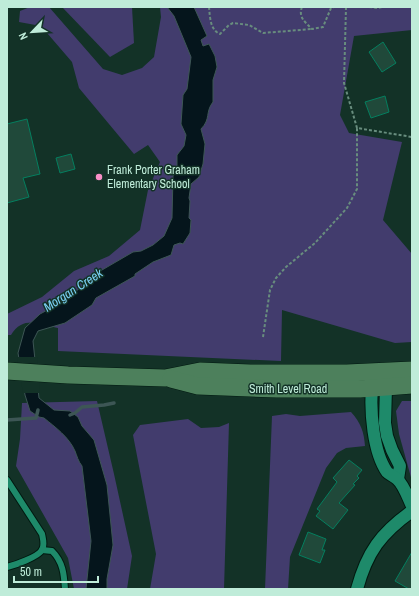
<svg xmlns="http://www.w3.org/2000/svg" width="419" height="596" viewBox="0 0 419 596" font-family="'Archivo Narrow',sans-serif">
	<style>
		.green { fill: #423c6d }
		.water { fill: #05151c; stroke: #3d5655 }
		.pier { fill: #133227 }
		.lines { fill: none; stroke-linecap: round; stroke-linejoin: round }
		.stream { stroke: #3d5655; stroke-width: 3.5 }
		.building { fill: #20493a; stroke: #047f5f }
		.lane-casing { stroke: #001910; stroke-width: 8 }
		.street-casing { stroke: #001910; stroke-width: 14 }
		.secondary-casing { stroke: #001910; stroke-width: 18 }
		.path { stroke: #688d7e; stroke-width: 2; stroke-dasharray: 3 2; stroke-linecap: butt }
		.lane { stroke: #1e8a6a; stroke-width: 6 }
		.street { stroke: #1e8a6a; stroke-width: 12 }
		.secondary { stroke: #4d805c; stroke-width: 17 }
		.poi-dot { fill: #fa8fc8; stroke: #133227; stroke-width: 1.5 }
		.labels { text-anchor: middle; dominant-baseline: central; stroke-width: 3; stroke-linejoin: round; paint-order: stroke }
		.poi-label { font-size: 12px; fill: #bfecd9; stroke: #133227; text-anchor: start }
		.street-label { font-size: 12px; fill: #bfecd9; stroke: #133227 }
		.water-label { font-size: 13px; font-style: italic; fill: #7cd2f6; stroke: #133227 }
	</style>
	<rect width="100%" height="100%" fill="#133227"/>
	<g class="green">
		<path d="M30,7h19l54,62 19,6 20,-7 12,-11 7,-40 -1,-10h252v23l-58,6 -14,79 9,18 53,9 -19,78 29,34v88l-17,1 -113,-33 -1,51 -223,-10v-23c-18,-4 -35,-13 -47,7h-4v-21l35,-17 32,-26 35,-15 31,-26 8,-40 12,-28 -12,-17 -14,9 -55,-66 -7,-26 -31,-36 -22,-4 1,-11z"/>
		<path d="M62,7h70l2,36 -24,14z"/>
		<path d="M97,401l17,73 18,82 -5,33h-53l-6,-31 -52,-92 4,-27 2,-36z"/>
		<path d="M402,401h10v80l-13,-47 -3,-23z"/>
		<path d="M351,412c10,11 13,20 14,34l-19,2 -9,5 -11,15 -36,89 -2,32h-23l7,-173 14,-2 14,2z"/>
		<path d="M188,419l13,9 18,-1 10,-4 -5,166h-74l6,-35 -23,-119 7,-10z"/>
	</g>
	<path class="water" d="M167,7h27l13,29 -6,4 2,6 6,-2 6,12 2,11 -4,13v22c-8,10 -2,17 -12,27l4,15 -2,20 -4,13 -8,7 -2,14 1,3 -1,17 2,2 -1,13 -7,11 -3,-1 -6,2 -3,10 -18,7 -18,12v2l-39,22 -4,7 -27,18 -27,8 -5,10 6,57 15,12 16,1 8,6 4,9 12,14 13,45 6,60 -6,34v10h-21l5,-48 -9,-75c-4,-5 -5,-10 -7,-15 -6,-14 -20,-24 -31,-33l-5,-1 -9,-6 -5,-16 -7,-42 7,-25 15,-14 24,-13 38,-31 31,-18 8,-1 12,-6 11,-9 8,-18 1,-42 4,-8v-13l7,-9 2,-11 -5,-11 2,-29 4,-6 4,-32 -17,-41z"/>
	<path class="pier" d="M17,357h20l3,36h-17z"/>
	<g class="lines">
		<g class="stream">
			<path d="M70,415l5,-2 7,-6 22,-2 10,-2"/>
			<path d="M7,420l29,-2 2,-8"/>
		</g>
	</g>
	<g class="building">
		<path d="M383,42l13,21 -14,9 -13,-20z"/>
		<path d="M385,96l4,16 -18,6 -6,-16z"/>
		<path d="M27,119l13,55 -17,4 6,19 -22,6v-79z"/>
		<path d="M71,154l4,15 -15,4 -4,-15z"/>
		<path d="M349,460l13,10 -5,6 2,2 -6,6 2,1 -16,18 9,7 -15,19 -17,-13 4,-5 -3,-2 20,-27 -4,-4z"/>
		<path d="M308,532l18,7 -4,11h3l-5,13 -21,-8z"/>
		<path d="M412,552v37h-3l-14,-8z"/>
	</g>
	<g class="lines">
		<g class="lane-casing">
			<g id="lane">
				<path d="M7,480l35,54c1,5 3,11 0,16 -4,7 -27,15 -35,17"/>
				<path d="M42,550l10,1c11,11 12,23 13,38"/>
			</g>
		</g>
		<g class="street-casing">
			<g id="street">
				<path d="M386,387l-1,36 2,13 5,14 8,16 -2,13"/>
				<path d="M372,388c-2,23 1,64 15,84 3,3 7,4 10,7 7,6 11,19 15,27"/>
				<path d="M357,589c10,-37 24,-56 55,-78"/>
			</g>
		</g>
		<g class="secondary-casing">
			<g id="secondary">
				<path d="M7,371l61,4 97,3 35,-7 50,2h97l65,-3"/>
				<path d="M171,379l27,7 79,3h83l52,-4"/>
			</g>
		</g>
		<g class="path">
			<path d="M209,7c1,10 1,23 11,27l9,-9 4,-2 16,2 14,8 49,-4"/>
			<path d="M302,7c-4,10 3,15 10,22l11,-2 8,-19 3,-1"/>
			<path d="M346,7l-2,76 13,45 55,9"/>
			<path d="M369,7l9,1 4,-1"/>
			<path d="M263,337l7,-47 6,-12 10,-11 29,-24 32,-35 10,-19v-61"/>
		</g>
		<use href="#lane" class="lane"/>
		<use href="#street" class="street"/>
		<use href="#secondary" class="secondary"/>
	</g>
	<circle class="poi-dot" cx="99" cy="177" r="4"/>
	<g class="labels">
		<g class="poi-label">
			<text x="107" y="170">Frank Porter Graham<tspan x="107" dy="14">Elementary School</tspan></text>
		</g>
		<g class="street-label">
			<text x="288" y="389">Smith Level Road</text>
		</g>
		<g class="water-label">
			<text transform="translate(73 290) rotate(-33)">Morgan Creek</text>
		</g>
	</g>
	<rect width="419" height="596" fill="none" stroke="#bfecd9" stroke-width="16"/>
	<g transform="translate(32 32) rotate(245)" stroke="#133227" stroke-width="3" paint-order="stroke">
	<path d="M0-3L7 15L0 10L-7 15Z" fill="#bfecd9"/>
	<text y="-6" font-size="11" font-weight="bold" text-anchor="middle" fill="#bfecd9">N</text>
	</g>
	<path d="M14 576v6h84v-6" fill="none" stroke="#bfecd9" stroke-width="2"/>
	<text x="20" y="576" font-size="12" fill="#bfecd9" stroke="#133227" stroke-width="3" paint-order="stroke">50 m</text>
</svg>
